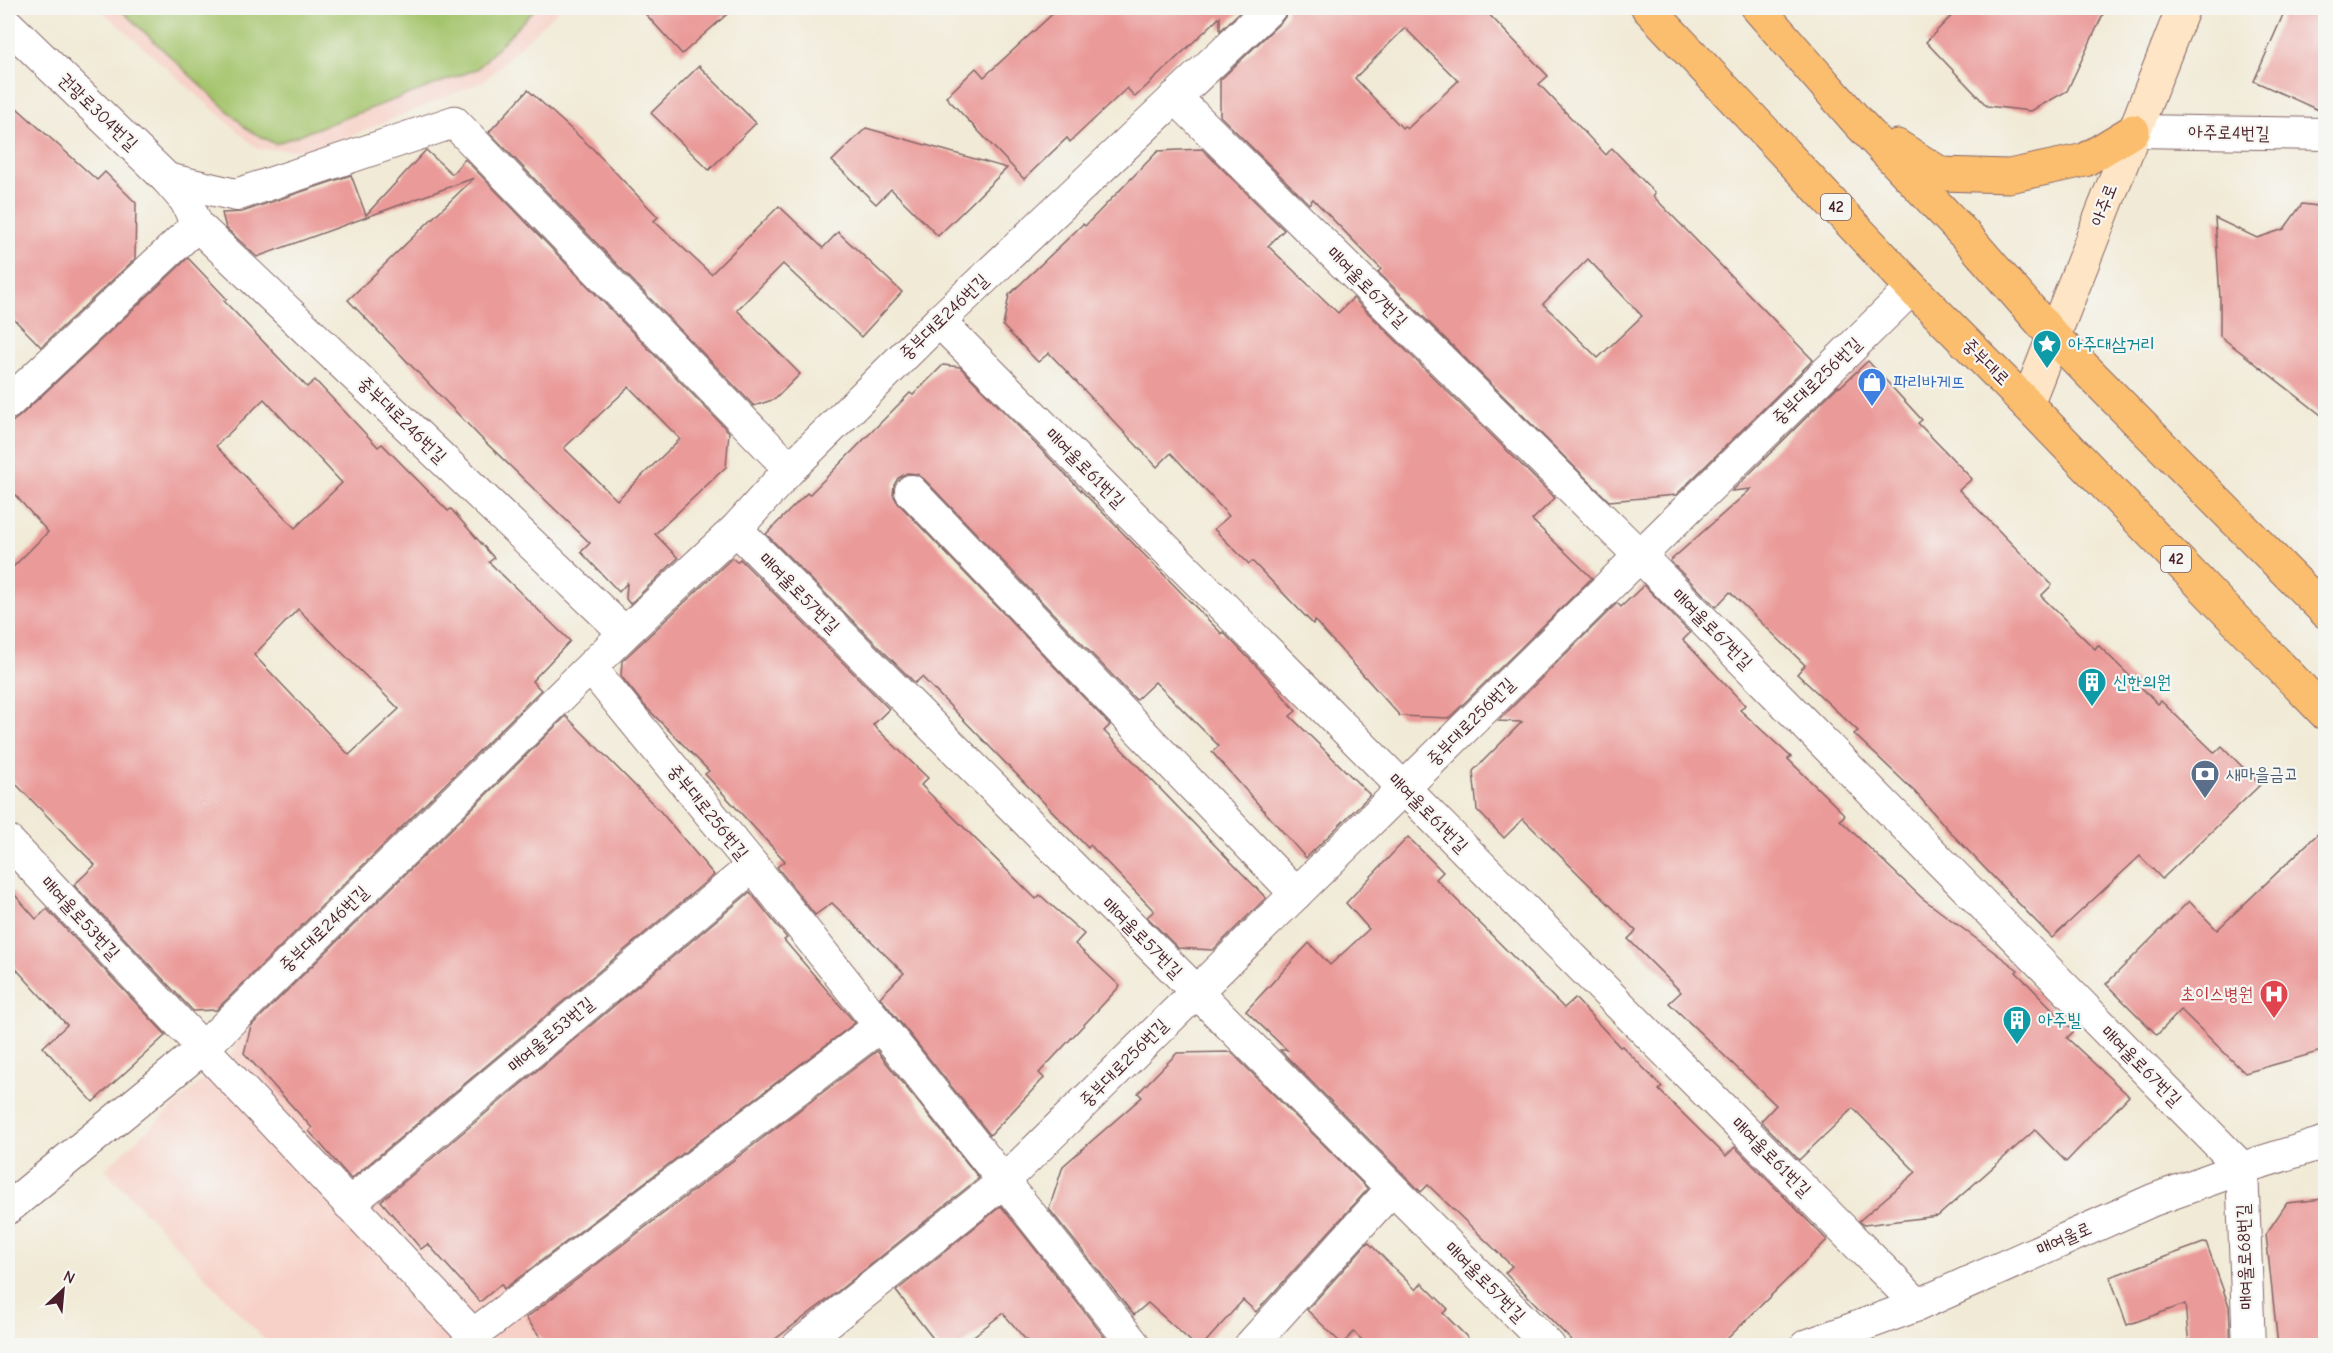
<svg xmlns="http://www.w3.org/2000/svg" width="2333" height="1353" viewBox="0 0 2333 1353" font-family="'Comic Neue','Poor Story',sans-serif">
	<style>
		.built { fill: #f7d1c8 }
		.green { fill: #a4c46c; stroke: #77724c; stroke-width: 1.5 }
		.building { fill: #ea9a98; fill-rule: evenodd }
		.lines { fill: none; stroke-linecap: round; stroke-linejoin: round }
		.street-casing { stroke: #846667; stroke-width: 34 }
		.secondary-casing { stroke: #846667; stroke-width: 35 }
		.primary-casing { stroke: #846667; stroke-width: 35 }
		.street { stroke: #fff; stroke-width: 32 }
		.secondary { stroke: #fde5c5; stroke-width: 33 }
		.primary { stroke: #fbbd6e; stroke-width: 33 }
		.labels { text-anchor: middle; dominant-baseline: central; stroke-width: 4.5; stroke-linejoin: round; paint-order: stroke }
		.shield { fill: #f6f6f2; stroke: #7e6067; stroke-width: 1.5 }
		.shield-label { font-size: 16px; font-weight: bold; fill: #4a1f2b }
		.street-label { font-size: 18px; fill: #4a1f2b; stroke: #f6f6f2 }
		.culture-label { font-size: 18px; fill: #0d838f; stroke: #f6f6f2; text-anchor: start }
		.shop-label { font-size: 18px; fill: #366cbe; stroke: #f6f6f2; text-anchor: start }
		.service-label { font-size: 18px; fill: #4e5e75; stroke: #f6f6f2; text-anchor: start }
		.health-label { font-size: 18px; fill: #be3a42; stroke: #f6f6f2; text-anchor: end }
	</style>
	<rect width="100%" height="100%" fill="#f6f6f2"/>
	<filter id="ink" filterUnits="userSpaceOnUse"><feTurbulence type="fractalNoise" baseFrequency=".0167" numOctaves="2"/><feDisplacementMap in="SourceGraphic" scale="12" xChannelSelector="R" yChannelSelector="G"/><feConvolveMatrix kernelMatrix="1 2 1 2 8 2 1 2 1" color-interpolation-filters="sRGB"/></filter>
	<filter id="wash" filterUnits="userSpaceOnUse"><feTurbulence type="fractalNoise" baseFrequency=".008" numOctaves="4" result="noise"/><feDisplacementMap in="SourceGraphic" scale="24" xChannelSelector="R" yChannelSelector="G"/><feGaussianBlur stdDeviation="1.35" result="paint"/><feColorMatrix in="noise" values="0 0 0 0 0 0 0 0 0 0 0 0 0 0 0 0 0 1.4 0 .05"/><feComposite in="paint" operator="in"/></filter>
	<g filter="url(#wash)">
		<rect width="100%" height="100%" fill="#f1ead6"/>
		<g class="built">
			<path d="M99,8h461l-76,73 -167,69 -59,-1z"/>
			<path d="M332,939l80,103 -47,39 184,213 17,-13 54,64h-351l-164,-176 129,-117 4,-26z"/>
		</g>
		<path class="green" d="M119,8h417l-59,61 -202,75 -27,-14z"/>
		<g id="blocks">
			<g class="building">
				<path d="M640,8h94l-52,46z"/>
				<path d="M1059,8h185l-24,23v-14l-85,80 -8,-9 -57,54 -3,-4 -43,41 -78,-82 30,-29 8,9z"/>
				<path d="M1287,8h196l65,68 -9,8 67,71 6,-7 43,45 -2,3 160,164 -137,135 -67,6 -231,-229 3,-3 -68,-70 -4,5 -89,-88v-36l62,-59 5,-7zM1405,28l53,53 -51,48 -3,-3 -2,2 -47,-50zM1588,259l54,57 -44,42 -55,-54z"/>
				<path d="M1959,8h147l-39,83 -36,20 -44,-5 -61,-64z"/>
				<path d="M2286,8h39v105l-71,-32z"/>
				<path d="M699,66l57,57 -47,47 -58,-57z"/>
				<path d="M528,90l65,59 65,68 -4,4 57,53 68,-68 44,42 15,-16 64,60 -41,45 -78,-73 -46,46 63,64 -25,25 -21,7 -265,-274z"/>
				<path d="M8,100l89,80 8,-8 31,31 -1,56 -94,88 -33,-34z"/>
				<path d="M866,128l141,40 -69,68 -47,-47 -15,15 -44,-43z"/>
				<path d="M1202,149l82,81 -16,16 70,67 15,-15 202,200 -23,22 60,58 -143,140 -49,-2 -85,-95 -2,3 -61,-63 -3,3 -35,-35 15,-13 -58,-63 -14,14 -108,-114 -11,9 -35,-36 6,-31 74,-71 2,2 73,-75z"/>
				<path d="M426,150l26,24 13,-15 264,273 -3,35 -71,67 23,24 -48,46 -4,-5 1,-16 -8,9 -38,-40 9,-9 -110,-106 -132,-137 126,-122 -217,79 -31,-29 -4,-15 20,-1 109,-37 15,40zM629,387l51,52 -63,61 -53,-52z"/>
				<path d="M2302,204l23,3v211l-105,-82v-38l-5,-80 42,20 27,-9z"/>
				<path d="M188,258l39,41 -3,2 83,86 8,-7 63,67 4,-3 66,67 3,-2 43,49 -5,4 81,79 -38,40 9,9 -325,320 -23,1 -119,-126 21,-20 -87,-89v-204l40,-40 -40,-45v-62l12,-9zM264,399l78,84 -47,45 -79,-82zM298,609l101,100 -50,46 -95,-100z"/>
				<path d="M1868,361l54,59 -4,3 54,56 -13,11 93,95 -11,11 54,53 3,-4 60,59 3,-3 54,52 7,-7 38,39 -98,94 -22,-23 -88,82 -99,-103 -38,-43 -61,-58 4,-3 -61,-57 8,-9 -75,-73 -14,15 -46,-46 81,-72 -19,2 106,-105 2,1z"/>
				<path d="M943,365l17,2 262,267 1,-2 43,44 30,35 -6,5 80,79 -64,63 -94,-106 7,-6 -64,-64 -19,18 -212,-221 -7,-5 -10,-1 -9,5 -4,7 -1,10 5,8 212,222 -6,6 162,167 -53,52 -35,-2 -31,-31 7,-6 -64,-66 -2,3 -166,-171 -7,6 -149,-149 41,-41 2,2 101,-102 3,2z"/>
				<path d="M732,558l5,4 3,-3 149,150 -16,16 55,53 -7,7 115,114 4,-4 44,39 -9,10 45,42 -81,87 5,5 -54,57 -110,-138 24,-24 -72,-70 -17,12 -38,-48 8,-6 -80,-87 4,-3 -65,-66 -23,-29 1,-15z"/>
				<path d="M1644,585l46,48 -7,7 62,65 -5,5 51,47 -3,2 57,56 -5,5 82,78 96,72 -2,2 58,59 -7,7 62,58 -63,66 -31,-32 -97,86 -74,9 -5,-4 57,-49 -63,-64 -54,52 -38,-39 15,-16 -107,-102 12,-11 -53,-53 8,-8 -113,-112 -19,19 -27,-28 -4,-39 49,-49 -24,-1 119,-118 4,4z"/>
				<path d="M566,716l94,95 54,64 -363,304 -42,-48 3,-3 -68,-75 7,-27z"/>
				<path d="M2325,827v223l-80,23 -64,-63 -24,25 -51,-51 83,-83 28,29z"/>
				<path d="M1408,837l35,35 -7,7 128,129 11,-10 45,49 2,-1 40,41 -3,3 67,66 9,-9 92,93 -107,106h-143l-72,-73 7,-7 -84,-81 -7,7 -141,-142h7l-41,-39 63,-68 21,22 39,-36 -23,-26z"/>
				<path d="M8,887l28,32 11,-10 119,126 -73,67 -50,-55 24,-22 -59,-65z"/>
				<path d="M750,892l37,46 -3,2 71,83 -351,266 -3,-5 -21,18 -52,-58 -7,5 -40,-48z"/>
				<path d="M877,1051l102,127 -147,118 -66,50h-219l-21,-28z"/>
				<path d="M1231,1052l137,137 -112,123 -13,-12 -41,46h-6l-48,-43 -14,12 -85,-106 14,-43 79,-69 -4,-4 39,-40z"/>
				<path d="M2323,1199l2,25v122h-47l-12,-112 21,-31z"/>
				<path d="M1001,1206l105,133 -8,7h-67l-28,-33 -42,33h-22l-43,-55z"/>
				<path d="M1368,1242l48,48 6,-7 26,26 -5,4 33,33h-108l-14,-14 -12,12 -35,-34z"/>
				<path d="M2206,1242l23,64 2,40h-42l-4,-42 -58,21 -17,-48z"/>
			</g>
		</g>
	</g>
	<g filter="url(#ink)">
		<use href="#blocks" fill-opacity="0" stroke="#846667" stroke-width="1.5"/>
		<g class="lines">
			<g class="street-casing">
				<g id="street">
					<path d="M8,25l159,154 19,22 11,24 428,408"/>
					<path d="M1175,97l464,458 603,613 7,178"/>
					<path d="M2133,131l193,3"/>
					<path d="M167,179l69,16 218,-73 336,347"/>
					<path d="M939,321l979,984"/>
					<path d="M8,403l189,-178"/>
					<path d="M911,491l385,403"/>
					<path d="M736,529l813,817"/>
					<path d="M591,668l162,198 382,480"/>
					<path d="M8,841l465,494 4,11"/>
					<path d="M349,1204l404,-338"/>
					<path d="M8,1208l195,-160 422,-415 111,-104 54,-60 149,-148 331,-313"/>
					<path d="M473,1335l407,-309"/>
					<path d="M798,1346l206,-165 908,-893"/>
					<path d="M1250,1346l142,-157"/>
					<path d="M1806,1346l112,-41 235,-105 89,-32 84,-26"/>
				</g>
			</g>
			<g class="secondary-casing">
				<path id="secondary" d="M2027,404l156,-396"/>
			</g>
			<g class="primary-casing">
				<g id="primary">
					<path d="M1648,8l264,280 115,116 299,310"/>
					<path d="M1758,8l99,113 110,116 86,99 273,276"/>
					<path d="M1897,146l44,28 68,2 76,-16 48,-29"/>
				</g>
			</g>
			<use href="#street" class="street"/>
			<use href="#secondary" class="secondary"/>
			<use href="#primary" class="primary"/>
		</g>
	</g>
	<defs>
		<g id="sight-pin" transform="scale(1.5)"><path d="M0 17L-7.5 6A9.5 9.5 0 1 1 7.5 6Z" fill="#0f9aa8" stroke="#f6f6f2"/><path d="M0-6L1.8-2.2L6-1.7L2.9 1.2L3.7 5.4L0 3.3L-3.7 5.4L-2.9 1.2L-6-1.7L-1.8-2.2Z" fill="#fff"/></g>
		<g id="shop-pin" transform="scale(1.5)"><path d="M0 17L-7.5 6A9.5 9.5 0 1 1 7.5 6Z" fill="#3f7fe0" stroke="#f6f6f2"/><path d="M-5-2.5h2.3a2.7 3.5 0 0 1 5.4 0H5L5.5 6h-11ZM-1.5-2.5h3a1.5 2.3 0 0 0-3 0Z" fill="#fff"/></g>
		<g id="building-pin" transform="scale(1.5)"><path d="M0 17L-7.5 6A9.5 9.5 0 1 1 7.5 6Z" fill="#0f9aa8" stroke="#f6f6f2"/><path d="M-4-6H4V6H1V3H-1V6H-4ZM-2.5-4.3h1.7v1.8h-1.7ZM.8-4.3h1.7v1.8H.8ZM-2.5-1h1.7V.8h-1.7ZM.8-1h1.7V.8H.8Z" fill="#fff"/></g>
		<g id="bank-pin" transform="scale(1.5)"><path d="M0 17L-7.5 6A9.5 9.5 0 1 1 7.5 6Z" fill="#5c6f8a" stroke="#f6f6f2"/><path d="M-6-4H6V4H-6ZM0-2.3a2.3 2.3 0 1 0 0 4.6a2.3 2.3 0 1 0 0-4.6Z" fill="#fff"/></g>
		<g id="hospital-pin" transform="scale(1.5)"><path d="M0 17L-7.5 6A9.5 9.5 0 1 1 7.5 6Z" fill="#e0444e" stroke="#f6f6f2"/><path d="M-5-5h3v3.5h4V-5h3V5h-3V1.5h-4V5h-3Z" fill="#fff"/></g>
	</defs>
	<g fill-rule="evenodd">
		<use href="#sight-pin" x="2047" y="344"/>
		<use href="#shop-pin" x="1872" y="382"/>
		<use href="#building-pin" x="2092" y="682"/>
		<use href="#bank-pin" x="2205" y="774"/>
		<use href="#hospital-pin" x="2274" y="994"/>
		<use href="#building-pin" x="2017" y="1020"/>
	</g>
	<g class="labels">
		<g class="shield">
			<rect x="1821" y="194" width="30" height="26" rx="4.5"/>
			<rect x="2161" y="546" width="30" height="26" rx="4.5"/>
		</g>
		<g class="shield-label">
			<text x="1836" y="207">42</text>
			<text x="2176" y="559">42</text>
		</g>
		<g class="street-label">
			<text transform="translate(98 112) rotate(44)">권광로304번길</text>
			<text transform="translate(2229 133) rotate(1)">아주로4번길</text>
			<text transform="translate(2104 205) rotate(-69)">아주로</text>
			<text transform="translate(1367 287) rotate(45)">매여울로67번길</text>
			<text transform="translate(944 317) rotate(-44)">중부대로246번길</text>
			<text transform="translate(1986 362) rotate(45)">중부대로</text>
			<text transform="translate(1817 381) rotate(-44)">중부대로256번길</text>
			<text transform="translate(402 420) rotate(44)">중부대로246번길</text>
			<text transform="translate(1085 468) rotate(45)">매여울로61번길</text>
			<text transform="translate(799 593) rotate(45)">매여울로57번길</text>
			<text transform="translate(1712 629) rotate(45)">매여울로67번길</text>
			<text transform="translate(1471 722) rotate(-45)">중부대로256번길</text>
			<text transform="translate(708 812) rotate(51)">중부대로256번길</text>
			<text transform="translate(1428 813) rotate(45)">매여울로61번길</text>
			<text transform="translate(80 918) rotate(47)">매여울로53번길</text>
			<text transform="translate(324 929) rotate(-44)">중부대로246번길</text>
			<text transform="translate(1142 938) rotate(45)">매여울로57번길</text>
			<text transform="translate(551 1035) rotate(-40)">매여울로53번길</text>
			<text transform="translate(1124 1063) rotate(-45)">중부대로256번길</text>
			<text transform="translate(2141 1066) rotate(45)">매여울로67번길</text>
			<text transform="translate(1771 1157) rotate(45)">매여울로61번길</text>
			<text transform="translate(2064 1239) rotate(-24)">매여울로</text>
			<text transform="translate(2245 1257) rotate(-92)">매여울로68번길</text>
			<text transform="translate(1485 1282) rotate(45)">매여울로57번길</text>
		</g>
		<g class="culture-label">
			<text x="2068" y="344">아주대삼거리</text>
			<text x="2113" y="682">신한의원</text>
			<text x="2038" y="1020">아주빌</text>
		</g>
		<g class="shop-label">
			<text x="1893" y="382">파리바게뜨</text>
		</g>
		<g class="service-label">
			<text x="2226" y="774">새마을금고</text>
		</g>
		<g class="health-label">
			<text x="2253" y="994">초이스병원</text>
		</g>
	</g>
	<rect width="2333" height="1353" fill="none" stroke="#f6f6f2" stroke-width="30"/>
	<g transform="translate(63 1290) rotate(26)" stroke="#f6f6f2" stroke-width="4.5" paint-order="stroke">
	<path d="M0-4.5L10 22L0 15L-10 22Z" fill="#4a1f2b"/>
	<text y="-9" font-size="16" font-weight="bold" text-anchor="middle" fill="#4a1f2b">N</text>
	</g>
</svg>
